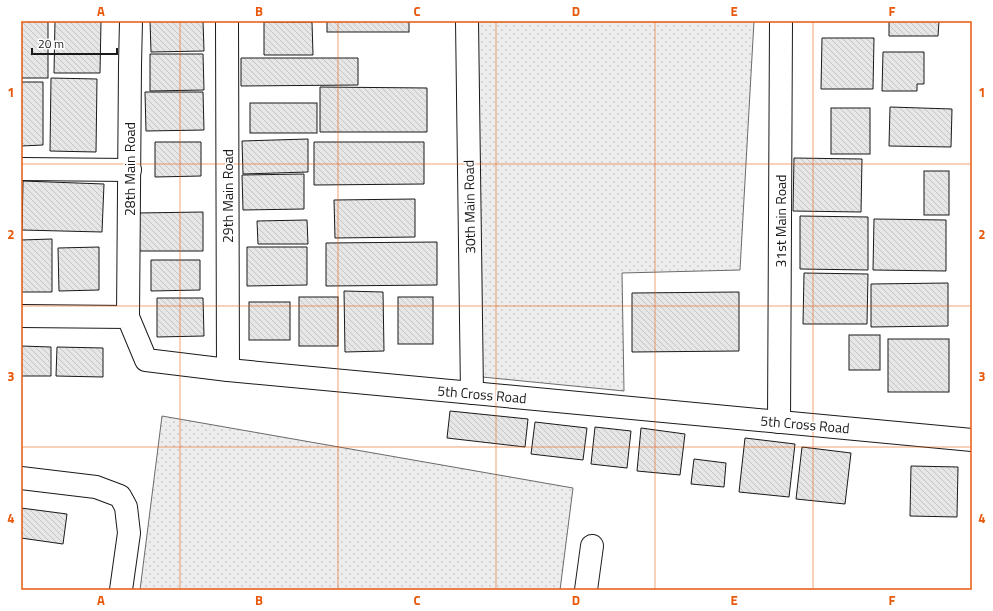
<svg xmlns="http://www.w3.org/2000/svg" width="993" height="611" viewBox="0 0 993 611" font-family="'Titillium Web',sans-serif">
	<style>
		.park { fill: url(#park-dots); stroke: #6a6a6a }
		.building { fill: url(#building-back-hatch); stroke: #1a1a1a }
		.lines { fill: none; stroke-linecap: round; stroke-linejoin: round }
		.street-casing { stroke: #1a1a1a; stroke-width: 24 }
		.street { stroke: #fff; stroke-width: 22 }
		.grid { fill: none; stroke: #e8590c; stroke-width: 1; stroke-opacity: 0.55 }
		.labels { text-anchor: middle; dominant-baseline: central; stroke-width: 3; stroke-linejoin: round; paint-order: stroke }
		.street-label { font-size: 14px; fill: #1a1a1a; stroke: #fff }
		.neatline { fill: none; stroke: #e8590c; stroke-width: 1.5 }
		.grid-label { font-size: 13px; text-anchor: middle; font-weight: bold; fill: #e8590c }
	</style>
	<defs>
		<pattern id="park-dots" width="8" height="8" patternUnits="userSpaceOnUse"><rect width="8" height="8" fill="#ededed"/><path d="M2 2h.1M6 6h.1" fill="none" stroke="#cbcbcb" stroke-width="1.8" stroke-linecap="round"/></pattern>
		<pattern id="building-back-hatch" width="6" height="6" patternUnits="userSpaceOnUse"><rect width="6" height="6" fill="#e6e6e6"/><path d="M-1 5l2 2M0 0l6 6M5-1l2 2" fill="none" stroke="#c5c5c5"/></pattern>
	</defs>
	<rect width="100%" height="100%" fill="#fff"/>
	<g class="park">
		<path d="M478,21h276l-14,249 -118,3 2,118 -142,-14z"/>
		<path d="M162,416l411,72 -13,102h-420z"/>
	</g>
	<g class="building">
		<rect x="21" y="21" width="27" height="57"/>
		<path d="M55,21h46l-1,52h-46z"/>
		<path d="M150,21h53l1,30 -53,1z"/>
		<rect x="327" y="21" width="82" height="11"/>
		<path d="M889,21h50l-1,15h-49z"/>
		<path d="M264,22h48l1,33h-49z"/>
		<path d="M822,38h52l-1,51h-52z"/>
		<path d="M883,52h41v32h-7v7h-35z"/>
		<path d="M150,54h53l1,36 -54,1z"/>
		<path d="M241,58h117v27l-117,1z"/>
		<path d="M51,78l46,1 -1,73 -46,-1z"/>
		<path d="M21,82h22v63l-22,1z"/>
		<path d="M320,87l107,1v44h-107z"/>
		<path d="M145,92h58l1,38 -58,1z"/>
		<rect x="250" y="103" width="67" height="30"/>
		<path d="M890,107l62,2 -1,38 -62,-1z"/>
		<rect x="831" y="108" width="39" height="46"/>
		<path d="M308,139v33l-65,2 -1,-33z"/>
		<path d="M155,142h46v34l-46,1z"/>
		<path d="M314,142h110v42l-110,1z"/>
		<path d="M794,158l68,1 -1,53 -68,-1z"/>
		<rect x="924" y="171" width="25" height="44"/>
		<path d="M304,174v35l-61,1 -1,-35z"/>
		<path d="M23,181l81,3 -2,48 -80,-2z"/>
		<path d="M415,199v38l-80,1 -1,-38z"/>
		<path d="M203,212v39h-66v-38z"/>
		<path d="M800,216l68,1v53l-68,-1z"/>
		<path d="M874,219l72,1v51l-73,-1z"/>
		<path d="M307,220l1,24h-50l-1,-23z"/>
		<path d="M52,239v53h-31v-52z"/>
		<path d="M437,242v43l-111,1v-43z"/>
		<path d="M99,247v43l-40,1 -1,-43z"/>
		<path d="M247,247h60v38l-60,1z"/>
		<path d="M151,260h49v30l-49,1z"/>
		<path d="M804,273l64,1 -1,50h-64z"/>
		<path d="M948,283v43l-77,1v-43z"/>
		<path d="M344,291l39,1 1,59 -39,1z"/>
		<path d="M739,292v59l-107,1v-59z"/>
		<rect x="299" y="297" width="39" height="49"/>
		<rect x="398" y="297" width="35" height="47"/>
		<path d="M157,298h46l1,38 -47,1z"/>
		<rect x="249" y="302" width="41" height="38"/>
		<rect x="849" y="335" width="31" height="35"/>
		<rect x="888" y="339" width="61" height="53"/>
		<path d="M21,346l30,1v29h-30z"/>
		<path d="M57,347l46,1v29l-47,-1z"/>
		<path d="M450,411l78,8 -3,28 -78,-9z"/>
		<path d="M535,422l52,6 -4,32 -52,-6z"/>
		<path d="M595,427l36,4 -4,37 -36,-4z"/>
		<path d="M641,428l44,6 -5,41 -43,-4z"/>
		<path d="M745,438l50,6 -6,53 -50,-5z"/>
		<path d="M802,447l49,6 -6,51 -49,-5z"/>
		<path d="M694,459l32,4 -2,24 -33,-3z"/>
		<path d="M911,466l47,1 -1,50 -47,-1z"/>
		<path d="M21,508l46,6 -4,30 -42,-6z"/>
	</g>
	<g class="lines">
		<g class="street-casing">
			<g id="street">
				<path d="M227,21l1,349"/>
				<path d="M467,21l5,372"/>
				<path d="M21,169l109,1"/>
				<path d="M21,316l107,1 18,43 82,10 744,70"/>
				<path d="M128,317l2,-252 1,-44"/>
				<path d="M779,422l2,-401"/>
				<path d="M21,478l75,9 24,9 6,11 3,26 -8,57"/>
				<path d="M586,590l6,-44"/>
			</g>
		</g>
		<use href="#street" class="street"/>
	</g>
	<path class="grid" d="M180,21v569M338,21v569M496,21v569M655,21v569M813,21v569M21,164h951M21,306h951M21,447h951"/>
	<g class="labels">
		<g class="street-label">
			<text transform="translate(129 169) rotate(-90)">28th Main Road</text>
			<text transform="translate(227 196) rotate(-90)">29th Main Road</text>
			<text transform="translate(469 207) rotate(-91)">30th Main Road</text>
			<text transform="translate(780 221) rotate(-90)">31st Main Road</text>
			<text transform="translate(482 394) rotate(5)">5th Cross Road</text>
			<text transform="translate(805 424) rotate(5)">5th Cross Road</text>
		</g>
	</g>
	<rect width="993" height="611" fill="none" stroke="#ffffff" stroke-width="44"/>
	<path d="M32 48v6h85v-6" fill="none" stroke="#1a1a1a" stroke-width="2"/>
	<text x="38" y="48" font-size="12" fill="#1a1a1a" stroke="#ffffff" stroke-width="3" paint-order="stroke">20 m</text>
	<rect x="22" y="22" width="949" height="567" class="neatline"/>
	<g class="grid-label">
		<text x="101" y="16">A</text>
		<text x="259" y="16">B</text>
		<text x="417" y="16">C</text>
		<text x="576" y="16">D</text>
		<text x="734" y="16">E</text>
		<text x="892" y="16">F</text>
		<text x="11" y="97">1</text>
		<text x="982" y="97">1</text>
		<text x="11" y="239">2</text>
		<text x="982" y="239">2</text>
		<text x="11" y="381">3</text>
		<text x="982" y="381">3</text>
		<text x="11" y="523">4</text>
		<text x="982" y="523">4</text>
		<text x="101" y="605">A</text>
		<text x="259" y="605">B</text>
		<text x="417" y="605">C</text>
		<text x="576" y="605">D</text>
		<text x="734" y="605">E</text>
		<text x="892" y="605">F</text>
	</g>
</svg>
